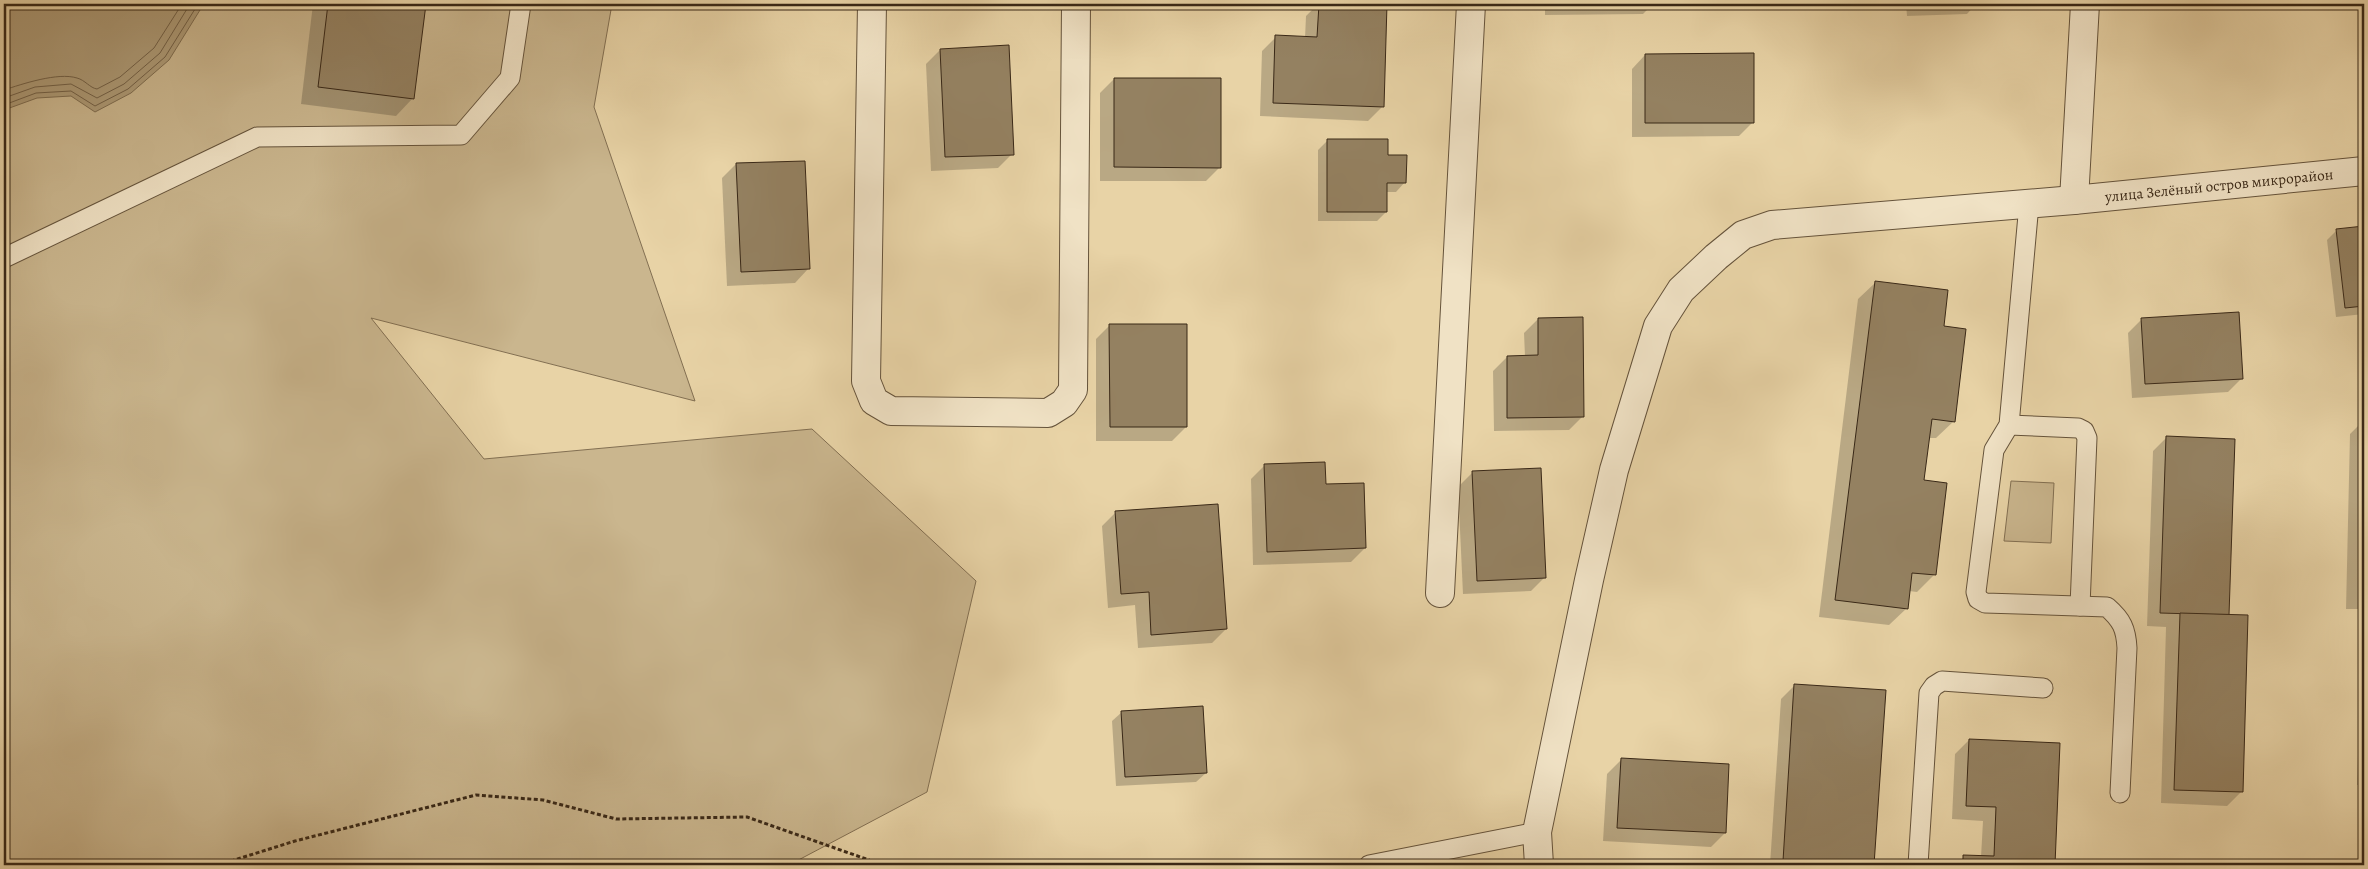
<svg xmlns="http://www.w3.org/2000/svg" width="2368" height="869" viewBox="0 0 2368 869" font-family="Alegreya,serif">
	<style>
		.green { fill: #cab68e; stroke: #826f52 }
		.water { fill: #ac9975; stroke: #7e6c4f }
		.shadow { fill: #0003 }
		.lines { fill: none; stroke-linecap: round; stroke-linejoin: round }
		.shore { stroke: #726046; stroke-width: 1 }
		.building { fill: #948161; stroke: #392817 }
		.service-casing { stroke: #65533b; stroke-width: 21 }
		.minor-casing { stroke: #65533b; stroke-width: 30 }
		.path { stroke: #392817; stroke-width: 3; stroke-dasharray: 4 2.5; stroke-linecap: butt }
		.service { stroke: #f0e2c5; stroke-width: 19 }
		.minor { stroke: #f0e2c5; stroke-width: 28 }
		.labels { text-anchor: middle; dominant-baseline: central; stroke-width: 5; stroke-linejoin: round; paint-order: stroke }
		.street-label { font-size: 15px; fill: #392817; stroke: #f0e2c5 }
	</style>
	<rect width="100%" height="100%" fill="#e8d3a6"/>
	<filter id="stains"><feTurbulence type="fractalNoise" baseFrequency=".004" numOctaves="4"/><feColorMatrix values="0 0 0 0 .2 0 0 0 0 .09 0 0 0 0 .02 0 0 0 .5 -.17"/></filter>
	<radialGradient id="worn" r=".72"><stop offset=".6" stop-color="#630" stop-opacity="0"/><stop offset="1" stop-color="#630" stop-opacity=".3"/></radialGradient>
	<g class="green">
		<path d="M4,4h608l-18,103 101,294 -324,-83 113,141 328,-30 164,152 -49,211 -138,73h-785z"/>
		<path d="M2011,481l43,2 -3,60 -47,-2z"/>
	</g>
	<path class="water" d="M4,4h198l-2,6 -31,50 -38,33 -36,19 -24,-16 -34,2 -33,12z"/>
	<g class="shadow">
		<path d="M313,4h112l-12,94 -17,18 -95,-12z"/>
		<path d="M689,4h77l-6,5z"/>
		<path d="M1318,4h68l-4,103 -14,14 -108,-5 2,-65 14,-14 29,1 1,-22z"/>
		<path d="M1545,4h108l-10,10 -98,1z"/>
		<path d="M1906,4h70l-9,10 -60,2z"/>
		<path d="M940,50l72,104 -14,14 -67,3 -5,-107z"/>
		<path d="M1645,55l108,67 -14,14 -107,1v-68z"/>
		<path d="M1114,79l106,88 -14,14h-106v-88z"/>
		<path d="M1328,140l59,16 18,26 -9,10h-10v20l-9,9h-59v-71z"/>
		<path d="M804,162l4,107 -13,14 -68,3 -5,-108 14,-14z"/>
		<path d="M2364,227v87l-28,3 -9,-77 9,-9z"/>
		<path d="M1876,282l78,139 -18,17h-8l-5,43 11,94 -17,17 -8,-1 -2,17 -18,17 -70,-8 39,-318z"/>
		<path d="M1538,319l45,97 -14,14 -75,1 -1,-60 14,-14h18l-1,-24z"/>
		<path d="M2142,319l100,59 -14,14 -96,6 -4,-65z"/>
		<path d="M1110,325l76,102 -14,14h-76v-102z"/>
		<path d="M2364,420v365h-7l6,-176h-17l4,-175z"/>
		<path d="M2167,437l61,179 13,176 -14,14 -66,-3 5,-176 -19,-1 6,-175z"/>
		<path d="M1265,465l100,83 -14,14 -98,3 -2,-86z"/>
		<path d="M1472,473l73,104 -14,14 -68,3 -5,-107z"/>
		<path d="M1116,512l110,117 -14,14 -74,5 -3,-43 -27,3 -6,-82z"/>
		<path d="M1795,685l89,6 -11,174h-103l11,-166z"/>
		<path d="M1122,712l84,61 -10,9 -80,4 -4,-65z"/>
		<path d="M1969,740l90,4 -6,121h-98l9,-8h17l2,-36 -31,-2 3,-65z"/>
		<path d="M1621,760l104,73 -14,14 -108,-6 4,-67z"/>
	</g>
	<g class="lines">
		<g class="shore">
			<path d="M4,90c18,-6 54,-18 73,-12 8,2 13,10 20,11l23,-12 34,-29 28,-44"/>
			<path d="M4,98l31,-11 36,-3 26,14 27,-14 36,-31 30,-49"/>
			<path d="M4,105l32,-12 35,-2 24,15 33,-17 37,-32 30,-48 2,-5"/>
		</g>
	</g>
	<g class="building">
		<path d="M328,4h98l-12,95 -96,-12z"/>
		<path d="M1319,4h68l-3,103 -111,-4 2,-68 42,2z"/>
		<path d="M1916,4h61l1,1 -62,2z"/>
		<path d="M1009,45l5,110 -69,2 -5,-108z"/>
		<path d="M1754,53v70h-109v-69z"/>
		<path d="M1114,78h107v90l-107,-1z"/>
		<path d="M1327,139h61v16h19l-1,28h-19v29h-60z"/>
		<path d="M805,161l5,108 -69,3 -5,-109z"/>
		<path d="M2364,226v80l-19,2 -9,-79z"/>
		<path d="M1875,281l73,9 -4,36 22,3 -11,93 -23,-3 -8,61 23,3 -11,92 -24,-2 -4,36 -73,-9z"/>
		<path d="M2239,312l4,67 -98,5 -4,-66z"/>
		<path d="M1583,317l1,100 -77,1v-62l31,-1v-37z"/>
		<path d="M1109,324h78v103h-77z"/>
		<path d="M2364,419v176h-5z"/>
		<path d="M2166,436l69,3 -6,176 -69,-2z"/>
		<path d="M1325,462l1,22 38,-1 2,65 -99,4 -3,-88z"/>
		<path d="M1541,468l5,110 -69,3 -5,-110z"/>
		<path d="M1218,504l9,125 -76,6 -2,-43 -28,2 -6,-83z"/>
		<path d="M2180,613l68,2 -5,177 -69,-2z"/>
		<path d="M1794,684l92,6 -12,175 -91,-4z"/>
		<path d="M1203,706l4,67 -82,4 -4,-66z"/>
		<path d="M1969,739l91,4 -5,122h-92v-10l31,1 2,-49 -30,-1z"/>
		<path d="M1621,758l108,6 -3,69 -109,-5z"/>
	</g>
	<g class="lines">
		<g class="service-casing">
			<g id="service">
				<path d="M2029,204l-20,221 -15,25 -18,142 2,7 7,4 122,4c15,13 19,22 20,41l-7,145"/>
				<path d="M4,258l253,-121 204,-2 49,-57 11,-74"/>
				<path d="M2009,425l69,3 6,3 3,7 -7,168"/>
				<path d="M1369,865l168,-33"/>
				<path d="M1918,865l11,-172 5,-7 8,-5 101,7"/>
			</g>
		</g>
		<g class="minor-casing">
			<g id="minor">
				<path d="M872,4l-6,377 8,20 17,10 157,2 16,-10 9,-13 3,-386"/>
				<path d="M2074,200l11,-196"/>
				<path d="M1440,593l31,-589"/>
				<path id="s1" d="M1539,865l-2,-33 52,-252 25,-110 44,-144 23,-36 35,-33 27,-22 29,-10 302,-25 290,-29"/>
			</g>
		</g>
		<path class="path" d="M226,865l2,-3 67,-21 181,-46 67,5 73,19 131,-2 136,48"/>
		<use href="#service" class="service"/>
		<use href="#minor" class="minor"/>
	</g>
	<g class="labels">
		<g class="street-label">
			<text stroke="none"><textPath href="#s1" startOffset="1159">улица Зелёный остров микрорайон</textPath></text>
		</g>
	</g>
	<rect width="2368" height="869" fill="none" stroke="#e8d3a6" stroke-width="20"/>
	<rect x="5" y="5" width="2358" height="859" fill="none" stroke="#392817" stroke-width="2.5"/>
	<rect x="10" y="10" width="2348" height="849" fill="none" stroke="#392817"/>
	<rect width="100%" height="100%" filter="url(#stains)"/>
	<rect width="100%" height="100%" fill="url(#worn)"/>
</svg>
